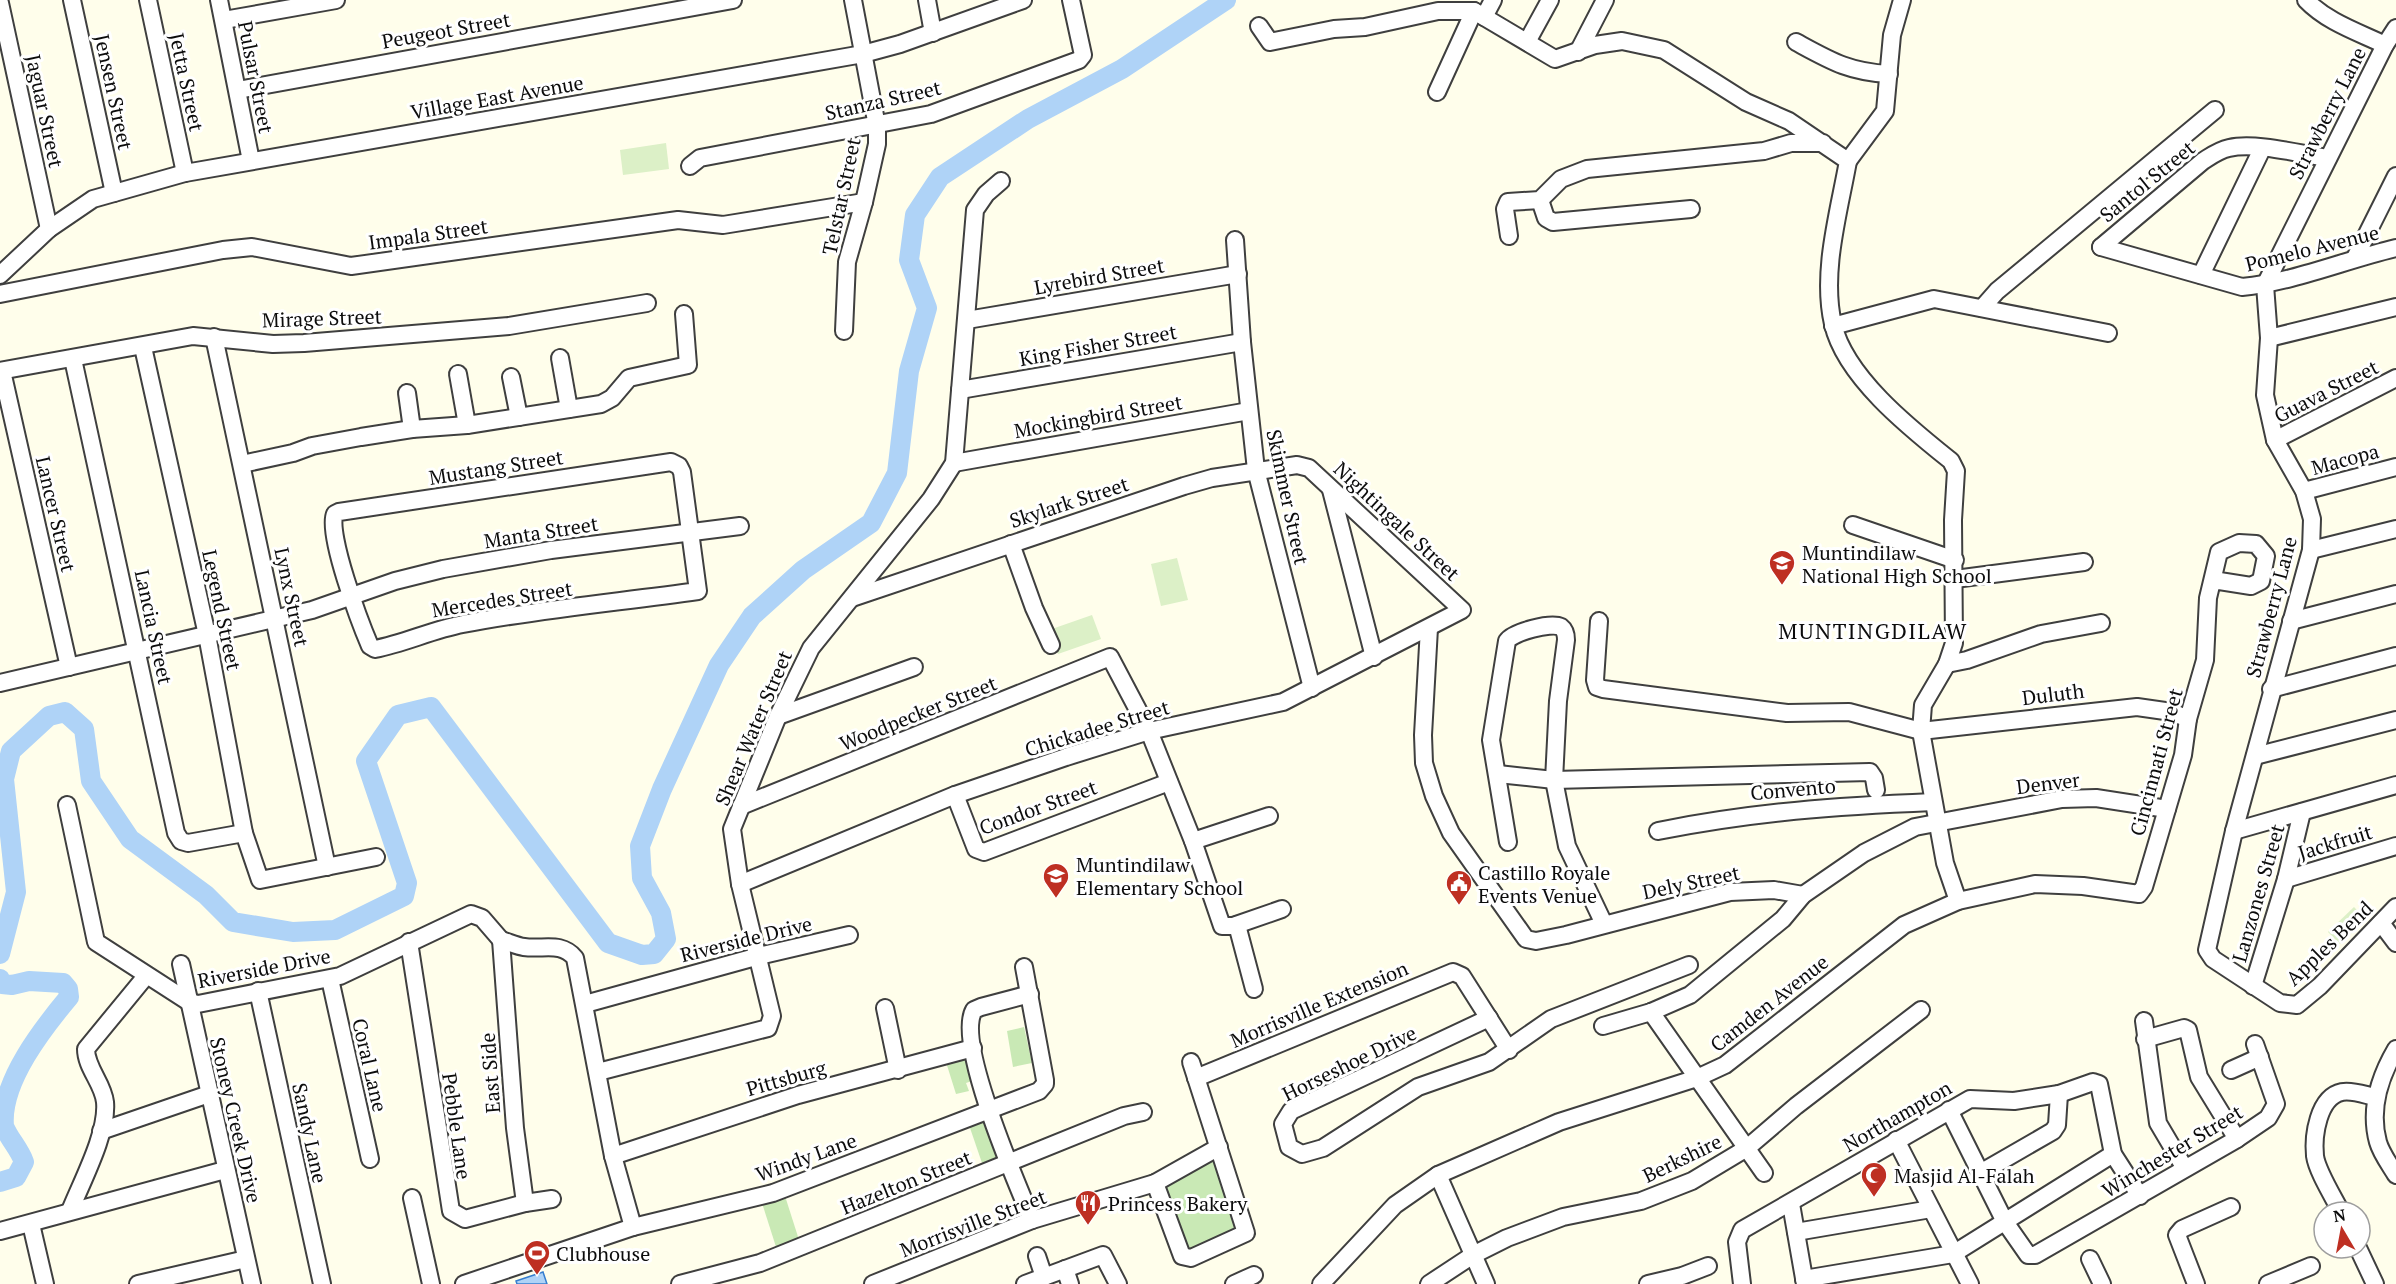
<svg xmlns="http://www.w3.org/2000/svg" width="2396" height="1284" viewBox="0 0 2396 1284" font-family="'PT Serif',serif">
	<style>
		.green { fill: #c9e9b5 }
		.pitch { fill: #dcf0c7 }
		.water { fill: #afd3f7; stroke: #357dcf; stroke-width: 1.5 }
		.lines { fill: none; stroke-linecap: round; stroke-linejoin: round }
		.river { stroke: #afd3f7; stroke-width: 20 }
		.minor-casing { stroke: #3f3f3f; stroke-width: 20 }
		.minor { stroke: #fff; stroke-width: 16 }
		.labels { text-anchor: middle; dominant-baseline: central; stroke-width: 6; stroke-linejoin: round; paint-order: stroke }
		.street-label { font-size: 20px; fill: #0c0c0c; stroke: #fff }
		.poi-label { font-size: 20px; fill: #0c0c0c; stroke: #fff; text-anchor: start }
		.quarter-label { font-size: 22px; letter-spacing: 1.5px; fill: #0c0c0c; stroke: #fff }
	</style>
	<rect width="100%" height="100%" fill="#fffeeb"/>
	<g class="green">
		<path d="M1024,1027l8,36 -19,4 -6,-36z"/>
		<path d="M968,1053l7,27 -9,3 3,8 -13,3 -11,-35z"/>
		<path d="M985,1117l13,40 -16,6 -13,-38z"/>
		<path d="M1218,1158l23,73 -54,21 -23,-64z"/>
		<path d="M785,1196l15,47 -23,7 -15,-47z"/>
	</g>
	<g class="pitch">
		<path d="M666,143l3,26 -46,6 -3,-25z"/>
		<path d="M1177,558l11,42 -27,6 -10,-42z"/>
		<path d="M1092,615l9,24 -43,15 -9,-24z"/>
		<path d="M2354,907l12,13 -26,24 -12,-12z"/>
	</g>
	<path class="water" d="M543,1272l4,12h-30l-1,-3z"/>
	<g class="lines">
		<g class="river">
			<path d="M0,954l16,-62 -12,-113 7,-28 38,-35 16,-4 19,17 7,52 39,58 76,56 27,27 60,10 42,-2 69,-34 3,-13 -41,-122 32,-46 33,-8 177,236 34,12 12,-1 12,-15 -5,-26 -19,-35 -2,-32 22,-57 57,-124 33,-49 51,-46 68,-47 26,-50 12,-102 18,-63 -18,-48 6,-45 25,-38 88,-58 94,-50 104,-69"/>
			<path d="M0,979l2,5 10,1 17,-4 34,2 5,6 1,8c-25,30 -69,85 -65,129 5,13 15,22 20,36l-8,15 -16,5"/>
		</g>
		<g class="minor-casing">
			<g id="minor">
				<path d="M72,0l42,193"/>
				<path d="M148,0l37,173"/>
				<path d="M219,0l32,161"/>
				<path d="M927,0l6,33"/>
				<path d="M2306,0c21,22 52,32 79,45"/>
				<path d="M0,3l49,226"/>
				<path d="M1484,17l9,-17"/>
				<path d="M224,20l112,-20"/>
				<path d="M1259,26l11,16 64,-13 31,-2 73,-16h36l81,48 40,-14 27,-4 42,9 82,52 43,19 59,40c-9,51 -27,111 -15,163 12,53 78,105 118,137l5,10 -3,49 1,123 -7,21 -24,41 -2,26 24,132 13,38"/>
				<path d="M2396,28l-11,17 -120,240 4,53 -4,57 10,45 29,51 8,28 -1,31 -77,281 -27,119 6,9 67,44 17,2 23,-19 76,-79"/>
				<path d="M1527,42l23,-42"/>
				<path d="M1796,42c35,19 53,30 93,32"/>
				<path d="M1578,52l27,-52"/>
				<path d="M238,90l495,-90"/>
				<path d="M1437,92l37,-81"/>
				<path d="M1848,161l37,-50 7,-76 10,-35"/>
				<path d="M690,166l10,-8 231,-44 148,-54 4,-5 -12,-55"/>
				<path d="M1540,200l6,18 7,4 138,-13"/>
				<path d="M1509,236l-4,-27 3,-7 32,-2 21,-21 26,-10 177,-18 27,-8h32"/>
				<path d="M1235,240l7,102 14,128 56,218"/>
				<path d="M2101,247l141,40c52,-5 103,-27 154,-39"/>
				<path d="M2101,247l102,-86c8,-5 16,-11 26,-13 27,-6 71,6 99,10"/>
				<path d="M2355,258l41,-82"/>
				<path d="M0,275l49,-46 44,-30 92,-26 678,-119 37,-10 123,-44"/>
				<path d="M2201,275l61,-126"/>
				<path d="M0,294l223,-44 29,-3 99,19 327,-46 45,5 141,-23"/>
				<path d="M1982,308l15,-17 218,-181"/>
				<path d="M967,320l271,-46"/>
				<path d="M1833,326l101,-27 174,34"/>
				<path d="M844,331l3,-69 17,-60 13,-58v-18l-24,-126"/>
				<path d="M214,337l113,530"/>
				<path d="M2269,338l127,-31"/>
				<path d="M143,347l64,288 37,198 16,47 116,-23"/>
				<path d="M560,358l9,51"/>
				<path d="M73,359l103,474 5,8 7,2 56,-10"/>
				<path d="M0,371l193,-35 80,8 31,-1 205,-17 138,-23"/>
				<path d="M2,371l67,296"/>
				<path d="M458,374l9,51"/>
				<path d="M511,377l8,40"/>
				<path d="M960,390l282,-48"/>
				<path d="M407,393l5,36"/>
				<path d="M2275,440l121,-62"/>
				<path d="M671,462l8,4 3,6 16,119c-78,11 -158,18 -235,33 -31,6 -58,19 -88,25l-5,-3c-9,-21 -44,-113 -35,-132l4,-2z"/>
				<path d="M954,463l295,-52"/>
				<path d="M242,464l51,-11 19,-7 49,-9 51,-8 55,-4 134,-21 11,-6 17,-20 59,-13 -4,-51"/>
				<path d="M1331,490l43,167"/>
				<path d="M2304,491l92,-24"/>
				<path d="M1853,525l102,35"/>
				<path d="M1011,544l23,64 17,37"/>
				<path d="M2311,550l85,-21"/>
				<path d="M1955,579l129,-17"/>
				<path d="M1599,621l-4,59 2,7 6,2 184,24 62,-1 72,19 216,-24 35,5 16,7"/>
				<path d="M2291,621l105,-27"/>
				<path d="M1429,628l-6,107 1,28 10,33 17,37 75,106 10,2 30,-6 164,-43 44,-2 29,5"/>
				<path d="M1947,664l20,-4 74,-26 60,-11"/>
				<path d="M0,683l312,-73 83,-29 48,-12 108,-19 189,-24"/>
				<path d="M2271,689l125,-33"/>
				<path d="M778,716l136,-49"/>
				<path d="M2255,756l141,-36"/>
				<path d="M1498,774l56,6 316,-8 4,6 2,12"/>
				<path d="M955,795l21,54 8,3 185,-70"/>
				<path d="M67,805l29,137 93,60 9,2 142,-28 131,-62 11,4 19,22"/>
				<path d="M741,806l369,-149 39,74 44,110 29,85h11l49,-17"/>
				<path d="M1658,831c94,-19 180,-25 275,-29"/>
				<path d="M2234,831l162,-46"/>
				<path d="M1193,841l76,-25"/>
				<path d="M1508,842l-17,-102 16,-99c6,-9 44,-19 54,-14 4,3 5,8 5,13l-8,61 -4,79 13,66 37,78"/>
				<path d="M2286,879l110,-33"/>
				<path d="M740,884l215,-89 111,-38 83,-26 134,-29 179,-92 -153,-142 -12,-3 -85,13 -28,8 -332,112"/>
				<path d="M2381,923l15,20"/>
				<path d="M1237,925l17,64"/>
				<path d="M501,940c7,2 16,6 23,7 19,3 37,-6 51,11l38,198 20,71"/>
				<path d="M501,940l14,188 10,75"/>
				<path d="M409,942l42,269 14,8 60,-16 27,-4"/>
				<path d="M181,964l71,320"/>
				<path d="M330,979l40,180"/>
				<path d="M2253,986l33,-107 16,-67"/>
				<path d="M258,991l64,293"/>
				<path d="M1030,994l-49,13 -7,3c-19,32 43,174 58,210"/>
				<path d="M585,1004l174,-48 90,-21"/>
				<path d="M885,1008l13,62"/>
				<path d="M1651,1012l113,161"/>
				<path d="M1489,1018l-198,93 -8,13 6,23 13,7 21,-6 95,-61 71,-25 62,-43 138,-54"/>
				<path d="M2144,1021l14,102 26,44"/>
				<path d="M1603,1026l48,-14 39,-17 93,-76 20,-24 61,-42 51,-26 147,-28 34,-1 71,11"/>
				<path d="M2145,1039l39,-11 4,2 11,47 38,62"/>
				<path d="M2396,1049c-17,29 -27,60 -18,93 3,11 12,23 18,33"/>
				<path d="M2231,1070l29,-13"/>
				<path d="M598,1072l170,-44 4,-12 -32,-132 -8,-55 46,-113 33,-68 120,-149 23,-36 21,-253 11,-16 15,-13"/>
				<path d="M1196,1078l257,-106 9,4 47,74"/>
				<path d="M1949,1110l56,112 23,33h7l202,-116 31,-21 8,-14 -21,-60"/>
				<path d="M101,1131l108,-37"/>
				<path d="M1896,1140l74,144"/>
				<path d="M613,1156l185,-61 175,-47"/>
				<path d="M1982,1172l71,-41 4,-6 2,-31"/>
				<path d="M1438,1175l48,109"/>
				<path d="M1155,1183l27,73 9,2 55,-25 -55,-171"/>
				<path d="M412,1198l19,86"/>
				<path d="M1791,1204l14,80"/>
				<path d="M70,1211c12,-30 38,-78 35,-109 -2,-19 -19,-34 -19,-53l60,-73"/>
				<path d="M2341,1212c-7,-14 -24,-41 -26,-56 -2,-20 3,-59 27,-64 11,-2 23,3 33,5"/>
				<path d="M31,1224l14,60"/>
				<path d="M0,1231l225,-61"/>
				<path d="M1796,1232l135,-23"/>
				<path d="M2358,1248l17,36"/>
				<path d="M1037,1256l7,21"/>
				<path d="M2090,1259l12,25"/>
				<path d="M1065,1269l5,15"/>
				<path d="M1804,1279l149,-25 160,-100"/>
				<path d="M138,1284l108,-25"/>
				<path d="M464,1284l169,-57 140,-34 266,-102 6,-7v-4l-21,-113"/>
				<path d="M680,1284l80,-21 364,-147 19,-4"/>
				<path d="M873,1284l159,-64 123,-37 64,-36"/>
				<path d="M1025,1284l78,-29 15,29"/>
				<path d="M1234,1284l20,-9"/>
				<path d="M1321,1284l74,-79 43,-30 121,-53 138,-44 28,-13 179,-140 54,-24 77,-17 48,2 56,8 5,-7 39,-132 5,-36 17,-59 3,-62 11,-46 20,-9 17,1 10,12 -5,25 -10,5 -38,-6"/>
				<path d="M1429,1284l44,-29 34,-17 56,-21 78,-16 51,-20 55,-33 49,-42 125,-96"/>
				<path d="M1648,1284l34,-8 26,-10"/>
				<path d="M1742,1284l-5,-42 5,-12 228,-131 44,2 45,-7 34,-12 6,2 14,70 27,42"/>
				<path d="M2196,1284l-19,-49 5,-6 49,-22"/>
				<path d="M2268,1284l43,-18"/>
			</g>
		</g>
		<use href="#minor" class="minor"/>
	</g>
	<defs>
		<g id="school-pin" transform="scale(1.35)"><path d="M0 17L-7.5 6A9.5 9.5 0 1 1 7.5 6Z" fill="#be2f22" stroke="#fff"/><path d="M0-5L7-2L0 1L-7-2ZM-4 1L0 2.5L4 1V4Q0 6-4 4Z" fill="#fff"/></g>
		<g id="civic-pin" transform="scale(1.35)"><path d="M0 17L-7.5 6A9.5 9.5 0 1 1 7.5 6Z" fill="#be2f22" stroke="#fff"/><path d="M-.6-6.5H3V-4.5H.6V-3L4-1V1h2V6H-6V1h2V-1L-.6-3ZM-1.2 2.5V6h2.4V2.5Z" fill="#fff"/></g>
		<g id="mosque-pin" transform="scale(1.35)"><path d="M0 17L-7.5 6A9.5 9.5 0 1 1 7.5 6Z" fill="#be2f22" stroke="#fff"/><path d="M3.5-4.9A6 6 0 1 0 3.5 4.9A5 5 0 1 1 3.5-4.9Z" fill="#fff"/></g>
		<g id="restaurant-pin" transform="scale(1.35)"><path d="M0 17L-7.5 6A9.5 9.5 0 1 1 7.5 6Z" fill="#be2f22" stroke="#fff"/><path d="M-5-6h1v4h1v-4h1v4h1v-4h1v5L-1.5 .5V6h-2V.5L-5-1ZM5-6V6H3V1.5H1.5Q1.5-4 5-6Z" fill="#fff"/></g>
		<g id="stadium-pin" transform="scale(1.35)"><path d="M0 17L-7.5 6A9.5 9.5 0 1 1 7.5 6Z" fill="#be2f22" stroke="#fff"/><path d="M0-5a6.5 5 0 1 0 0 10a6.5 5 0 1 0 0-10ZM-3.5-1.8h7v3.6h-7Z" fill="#fff"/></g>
	</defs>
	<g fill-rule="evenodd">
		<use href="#school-pin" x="1782" y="563"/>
		<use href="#school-pin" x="1056" y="876"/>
		<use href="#civic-pin" x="1459" y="883"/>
		<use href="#mosque-pin" x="1874" y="1175"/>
		<use href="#restaurant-pin" x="1088" y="1203"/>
		<use href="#stadium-pin" x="537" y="1253"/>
	</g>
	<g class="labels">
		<g class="street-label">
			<text transform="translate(446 30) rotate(-10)">Peugeot Street</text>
			<text transform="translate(256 77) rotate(79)">Pulsar Street</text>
			<text transform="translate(187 82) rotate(78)">Jetta Street</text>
			<text transform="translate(114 92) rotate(78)">Jensen Street</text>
			<text transform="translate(497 97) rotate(-10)">Village East Avenue</text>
			<text transform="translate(883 100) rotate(-13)">Stanza Street</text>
			<text transform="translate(45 111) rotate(78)">Jaguar Street</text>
			<text transform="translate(2327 113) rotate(-63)">Strawberry Lane</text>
			<text transform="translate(2147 181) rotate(-39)">Santol Street</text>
			<text transform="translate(841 196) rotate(-78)">Telstar Street</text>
			<text transform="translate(428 234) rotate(-8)">Impala Street</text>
			<text transform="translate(2312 248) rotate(-14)">Pomelo Avenue</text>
			<text transform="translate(1099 276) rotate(-10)">Lyrebird Street</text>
			<text transform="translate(322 318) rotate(-2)">Mirage Street</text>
			<text transform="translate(1098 345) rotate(-10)">King Fisher Street</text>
			<text transform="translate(2326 391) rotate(-27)">Guava Street</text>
			<text transform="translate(1098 416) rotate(-10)">Mockingbird Street</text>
			<text transform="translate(2345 459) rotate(-15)">Macopa</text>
			<text transform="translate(496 467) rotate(-9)">Mustang Street</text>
			<text transform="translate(1288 497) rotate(78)">Skimmer Street</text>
			<text transform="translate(1069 502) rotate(-18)">Skylark Street</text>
			<text transform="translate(56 514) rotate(77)">Lancer Street</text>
			<text transform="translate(1397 521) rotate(43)">Nightingale Street</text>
			<text transform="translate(541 532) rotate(-9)">Manta Street</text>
			<text transform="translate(292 597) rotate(78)">Lynx Street</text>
			<text transform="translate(502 599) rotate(-9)">Mercedes Street</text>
			<text transform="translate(2271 607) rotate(-75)">Strawberry Lane</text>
			<text transform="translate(222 610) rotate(78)">Legend Street</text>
			<text transform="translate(154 627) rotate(78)">Lancia Street</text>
			<text transform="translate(2053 694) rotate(-7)">Duluth</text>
			<text transform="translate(918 713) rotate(-22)">Woodpecker Street</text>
			<text transform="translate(753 728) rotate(-67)">Shear Water Street</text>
			<text transform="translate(1097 728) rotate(-17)">Chickadee Street</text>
			<text transform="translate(2156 762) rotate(-75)">Cincinnati Street</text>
			<text transform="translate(2048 783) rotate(-7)">Denver</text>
			<text transform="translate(1793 789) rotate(-5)">Convento</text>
			<text transform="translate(1038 807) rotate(-20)">Condor Street</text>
			<text transform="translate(2335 842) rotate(-17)">Jackfruit</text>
			<text transform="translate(1691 882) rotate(-12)">Dely Street</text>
			<text transform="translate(2258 893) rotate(-74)">Lanzones Street</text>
			<text transform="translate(746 939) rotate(-14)">Riverside Drive</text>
			<text transform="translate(2329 943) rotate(-44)">Apples Bend</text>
			<text transform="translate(264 968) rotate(-11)">Riverside Drive</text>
			<text transform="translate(1769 1003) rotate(-38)">Camden Avenue</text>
			<text transform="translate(1319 1004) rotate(-23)">Morrisville Extension</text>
			<text transform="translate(1349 1063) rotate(-26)">Horseshoe Drive</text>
			<text transform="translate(370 1065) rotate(77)">Coral Lane</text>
			<text transform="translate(490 1073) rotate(-94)">East Side</text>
			<text transform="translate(786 1078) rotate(-16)">Pittsburg</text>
			<text transform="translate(1897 1116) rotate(-30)">Northampton</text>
			<text transform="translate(236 1120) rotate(77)">Stoney Creek Drive</text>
			<text transform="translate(457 1126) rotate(82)">Pebble Lane</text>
			<text transform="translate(310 1133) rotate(78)">Sandy Lane</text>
			<text transform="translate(2172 1151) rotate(-31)">Winchester Street</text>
			<text transform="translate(806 1157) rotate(-20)">Windy Lane</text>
			<text transform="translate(1682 1158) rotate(-26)">Berkshire</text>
			<text transform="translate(906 1182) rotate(-22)">Hazelton Street</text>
			<text transform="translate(973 1223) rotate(-21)">Morrisville Street</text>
		</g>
		<g class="poi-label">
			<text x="1802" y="552">Muntindilaw<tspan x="1802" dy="23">National High School</tspan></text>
			<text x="1076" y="864">Muntindilaw<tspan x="1076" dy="23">Elementary School</tspan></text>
			<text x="1478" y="872">Castillo Royale<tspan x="1478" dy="23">Events Venue</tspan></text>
			<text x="1894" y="1175">Masjid Al-Falah</text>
			<text x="1108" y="1203">Princess Bakery</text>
			<text x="556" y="1253">Clubhouse</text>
		</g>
		<g class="quarter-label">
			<text x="1873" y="630">MUNTINGDILAW</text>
		</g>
	</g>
	<g transform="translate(2342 1230) rotate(350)"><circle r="28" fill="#ffffff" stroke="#9e9e9e" stroke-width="1.5"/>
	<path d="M0-4.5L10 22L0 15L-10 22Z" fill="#be2f22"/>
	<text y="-9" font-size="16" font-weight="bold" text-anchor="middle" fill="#0c0c0c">N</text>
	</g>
</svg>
